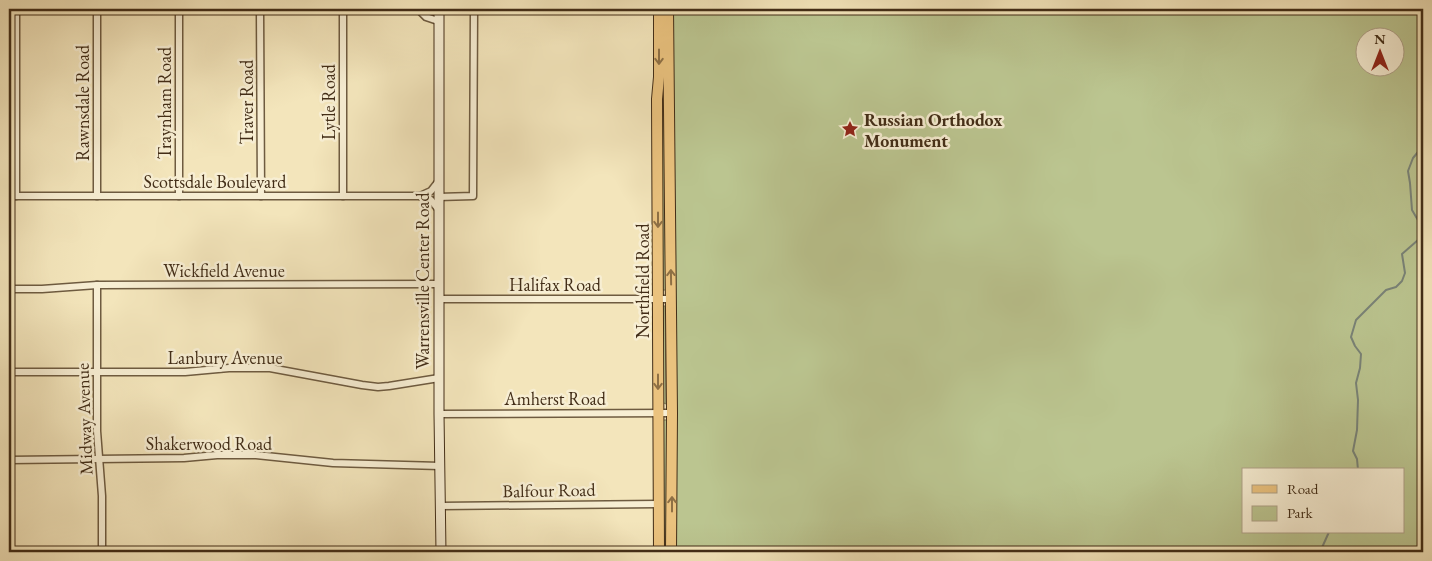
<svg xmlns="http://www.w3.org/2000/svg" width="1432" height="561" viewBox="0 0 1432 561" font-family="'EB Garamond',serif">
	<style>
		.green { fill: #bbc590; stroke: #7e7954; fill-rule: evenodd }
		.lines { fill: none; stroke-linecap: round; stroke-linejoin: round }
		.stream { stroke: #798378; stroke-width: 2 }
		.street-casing { stroke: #6e5b40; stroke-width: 9 }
		.secondary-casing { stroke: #422d17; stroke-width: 11 }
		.primary-casing { stroke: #422d17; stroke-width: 12 }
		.street { stroke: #f7eed3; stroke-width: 6 }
		.secondary { stroke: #f7eed3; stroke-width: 9 }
		.primary { stroke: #eac27e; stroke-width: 10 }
		.oneway { stroke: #8e7045 }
		.labels { text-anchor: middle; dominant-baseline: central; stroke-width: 5; stroke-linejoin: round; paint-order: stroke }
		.street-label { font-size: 18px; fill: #422d17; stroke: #f7eed3 }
		.poi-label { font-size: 18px; font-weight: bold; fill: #422d17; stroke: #f7eed3; text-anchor: start }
	</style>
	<rect width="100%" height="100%" fill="#f3e5bb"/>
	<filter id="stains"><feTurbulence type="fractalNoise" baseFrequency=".004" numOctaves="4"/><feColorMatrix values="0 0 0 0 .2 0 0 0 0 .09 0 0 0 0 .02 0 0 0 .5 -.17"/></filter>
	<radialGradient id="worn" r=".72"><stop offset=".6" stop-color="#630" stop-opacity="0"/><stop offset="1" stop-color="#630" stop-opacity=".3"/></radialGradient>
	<g class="green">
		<path d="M670,9h753v543h-747l-2,-301zM1364,38h30v30h-30zM1243,470h160v62h-160z"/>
		<path d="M663,96l1,22 3,172h-5l-1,-193z"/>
		<path d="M662,306h3l1,98 -4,-2z"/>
		<path d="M663,420h4l1,132h-5z"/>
	</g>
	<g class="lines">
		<g class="stream">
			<path d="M1358,470l-1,-11 -4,-8 4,-21 1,-30 -2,-17 4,-15 1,-14 -6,-8 -4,-9 5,-17 30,-30 10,-3 6,-6 3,-8 -3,-19 16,-14 4,-13 -10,-17 -2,-27 -2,-12 5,-13 10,-12"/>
			<path d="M1320,552l9,-20"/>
		</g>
		<g class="street-casing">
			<g id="street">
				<path d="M16,9v187"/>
				<path d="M97,9v187"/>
				<path d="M179,9v187"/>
				<path d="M260,9l1,187"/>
				<path d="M343,9v187"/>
				<path d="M418,9l8,8 12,4"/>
				<path d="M439,10l35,-1"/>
				<path d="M9,196h411l11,4 7,9"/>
				<path d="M420,196l11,-5 7,-9"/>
				<path d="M438,197l35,-1 1,-187"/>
				<path d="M97,285v146l5,65v56"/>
				<path d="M9,289h33l55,-4 342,-1"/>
				<path d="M439,299h232"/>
				<path d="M9,372h176l44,-4h41l92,17 16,2 11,-1 50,-8"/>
				<path d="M439,414l233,-1"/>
				<path d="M9,460l175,-2 33,-3h39l77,8 107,3"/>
				<path d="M441,506l217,-2"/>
			</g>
		</g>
		<g class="secondary-casing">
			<path id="secondary" d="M439,9v405l2,138"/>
		</g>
		<g class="primary-casing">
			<g id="primary">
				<path d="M659,9v68l-2,22 2,453"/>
				<path d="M668,9l4,404 -1,139"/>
			</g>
		</g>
		<use href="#street" class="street"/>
		<use href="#secondary" class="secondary"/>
		<use href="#primary" class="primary"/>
	</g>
	<defs><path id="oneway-shaft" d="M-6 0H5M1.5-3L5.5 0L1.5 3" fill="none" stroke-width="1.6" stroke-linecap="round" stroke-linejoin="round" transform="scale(1.25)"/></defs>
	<g class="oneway">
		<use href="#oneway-shaft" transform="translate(659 57) rotate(90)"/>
		<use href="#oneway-shaft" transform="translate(658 220) rotate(90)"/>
		<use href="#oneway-shaft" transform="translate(671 277) rotate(-91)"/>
		<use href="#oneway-shaft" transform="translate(658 382) rotate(90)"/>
		<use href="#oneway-shaft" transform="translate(672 504) rotate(-90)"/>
	</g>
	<defs>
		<g id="sight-bare" transform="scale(1.35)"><path d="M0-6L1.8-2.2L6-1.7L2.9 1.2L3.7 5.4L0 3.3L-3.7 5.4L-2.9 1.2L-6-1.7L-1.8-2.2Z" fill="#8f2418" stroke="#f7eed3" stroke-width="2.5" paint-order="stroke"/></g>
	</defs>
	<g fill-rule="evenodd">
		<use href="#sight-bare" x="850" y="129"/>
	</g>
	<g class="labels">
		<g class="street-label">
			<text transform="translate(246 102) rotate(-90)">Traver Road</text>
			<text transform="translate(328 102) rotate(-90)">Lytle Road</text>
			<text transform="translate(82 103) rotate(-90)">Rawnsdale Road</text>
			<text transform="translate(164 103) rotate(-90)">Traynham Road</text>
			<text x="215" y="181">Scottsdale Boulevard</text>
			<text x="224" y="270">Wickfield Avenue</text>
			<text transform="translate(422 281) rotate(-90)">Warrensville Center Road</text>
			<text transform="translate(642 281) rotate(-90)">Northfield Road</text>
			<text x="555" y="284">Halifax Road</text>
			<text x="225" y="357">Lanbury Avenue</text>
			<text x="555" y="398">Amherst Road</text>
			<text transform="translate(84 419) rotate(-92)">Midway Avenue</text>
			<text x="209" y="443">Shakerwood Road</text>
			<text transform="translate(549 490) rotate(-1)">Balfour Road</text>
		</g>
		<g class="poi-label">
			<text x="864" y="119">Russian Orthodox<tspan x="864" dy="21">Monument</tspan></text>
		</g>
	</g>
	<rect width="1432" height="561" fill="none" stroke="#f3e5bb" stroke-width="30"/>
	<rect x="10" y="10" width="1412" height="541" fill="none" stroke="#422d17" stroke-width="2.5"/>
	<rect x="15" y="15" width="1402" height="531" fill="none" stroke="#422d17"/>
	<rect x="1242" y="468" width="162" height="65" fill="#f7eed3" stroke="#afa188"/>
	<rect x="1252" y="485" width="25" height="8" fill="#eac27e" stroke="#afa188"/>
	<text x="1287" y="494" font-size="15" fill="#422d17">Road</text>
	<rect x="1252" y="506" width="25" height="15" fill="#bbc590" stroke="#afa188"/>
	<text x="1287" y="518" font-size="15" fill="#422d17">Park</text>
	<g transform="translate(1380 52)"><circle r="24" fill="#f7eed3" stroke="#afa188"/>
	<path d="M0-4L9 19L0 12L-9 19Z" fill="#8f2418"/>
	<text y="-8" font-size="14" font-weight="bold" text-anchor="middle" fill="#422d17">N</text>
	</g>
	<rect width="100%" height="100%" filter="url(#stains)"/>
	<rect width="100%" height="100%" fill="url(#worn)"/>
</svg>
